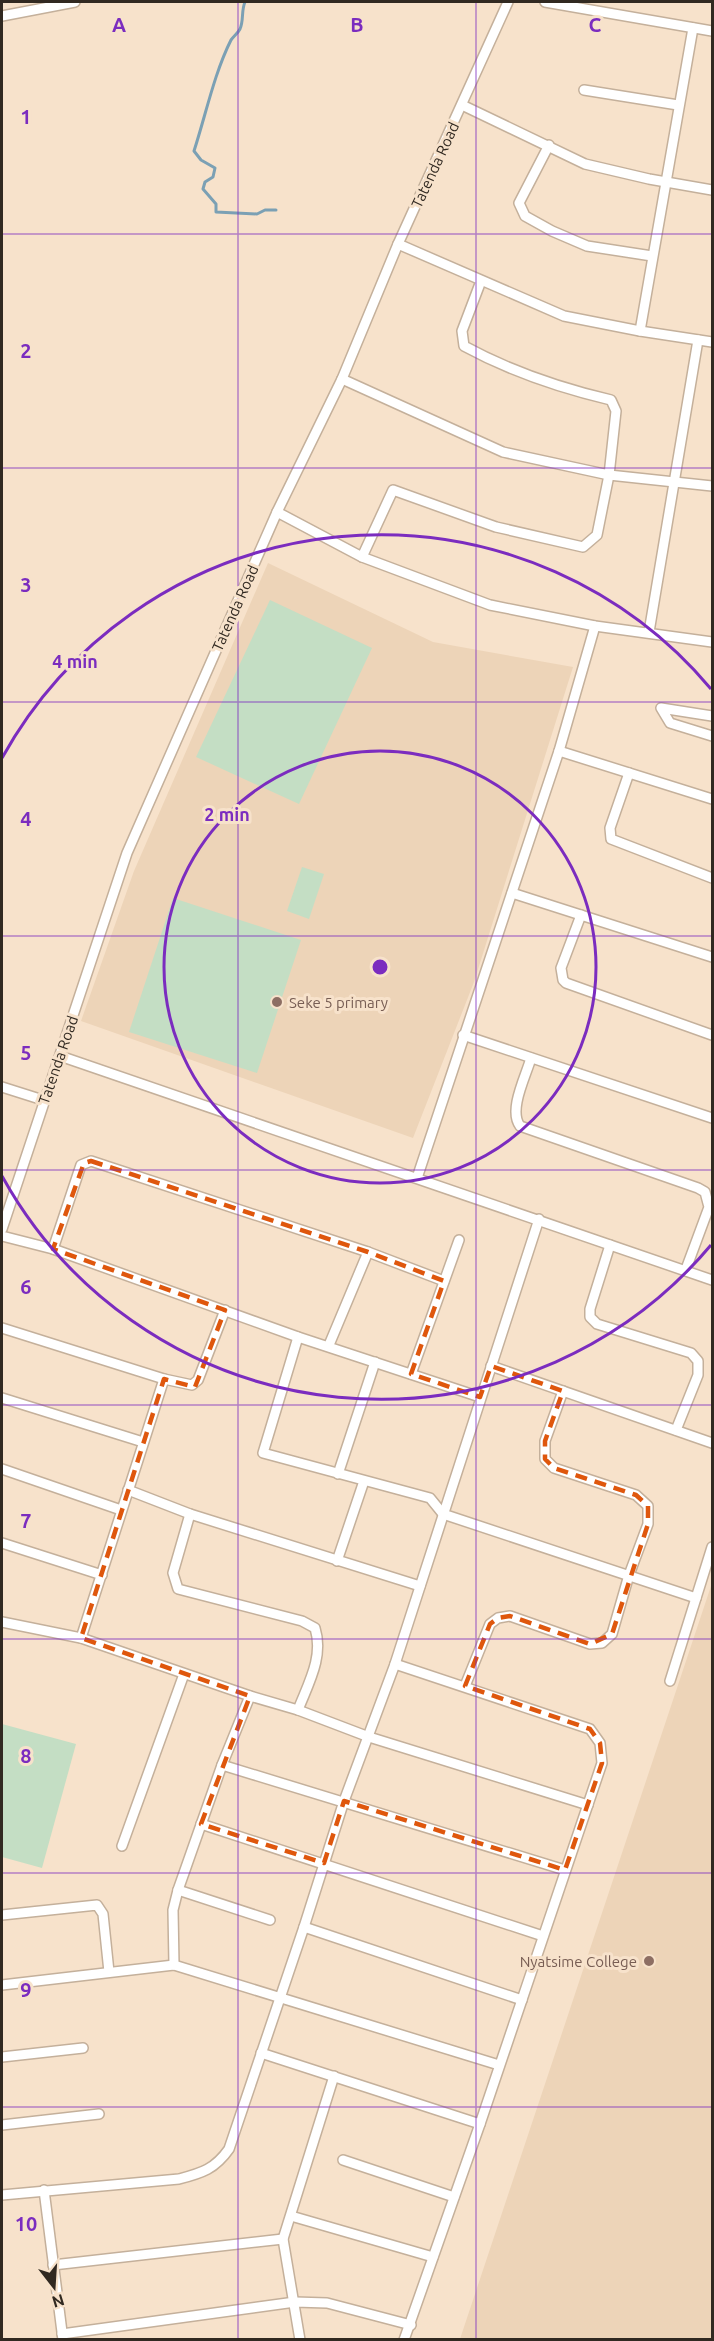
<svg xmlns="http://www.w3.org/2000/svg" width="714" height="2341" viewBox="0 0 714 2341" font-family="Ubuntu,sans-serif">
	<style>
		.built { fill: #edd4b8 }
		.green { fill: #c4dec4 }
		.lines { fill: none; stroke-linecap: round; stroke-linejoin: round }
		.stream { stroke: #7ba0b4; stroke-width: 3 }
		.minor-casing { stroke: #c4b09b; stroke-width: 12 }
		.minor { stroke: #fff; stroke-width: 9 }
		.marked { fill: none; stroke: #df570d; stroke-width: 4.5; stroke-dasharray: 12 8; stroke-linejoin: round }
		.grid { fill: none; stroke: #7b2cbf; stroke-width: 1.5; stroke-opacity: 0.55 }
		.ring { fill: none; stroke: #7b2cbf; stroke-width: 3 }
		.education-dot { fill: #8d6e63; stroke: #f7e2cb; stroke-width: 2 }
		.labels { text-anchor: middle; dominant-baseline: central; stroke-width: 6; stroke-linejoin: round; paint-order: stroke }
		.street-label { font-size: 15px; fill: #312921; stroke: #f7e2cb }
		.education-label { font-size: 15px; fill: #785e54; stroke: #f7e2cb; text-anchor: start }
		.grid-label { font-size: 20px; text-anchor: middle; font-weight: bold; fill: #7b2cbf; stroke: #f7e2cb; stroke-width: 6; stroke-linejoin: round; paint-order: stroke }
		.centre { fill: #7b2cbf; stroke: #f7e2cb; stroke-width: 3 }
		.ring-label { font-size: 18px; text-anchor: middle; font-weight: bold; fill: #7b2cbf; stroke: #f7e2cb; stroke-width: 6; stroke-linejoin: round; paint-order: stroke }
	</style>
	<rect width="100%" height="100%" fill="#f7e2cb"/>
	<g class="built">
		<path d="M268,563l165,79 140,25 -99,315 -61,156 -332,-117 53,-150z"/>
		<path d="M712,1583v756h-252z"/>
	</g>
	<g class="green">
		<path d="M270,600l102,48 -73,156 -103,-47z"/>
		<path d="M302,867l22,7 -15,45 -22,-8z"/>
		<path d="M173,898l128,42 -44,133 -128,-41z"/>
		<path d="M2,1724l74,20 -34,124 -40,-11z"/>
	</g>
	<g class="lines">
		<path class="stream" d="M245,2c-4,9 -1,18 -5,27 -2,4 -6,7 -9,11 -17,34 -25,74 -37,111l7,9 14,8 -2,9 -8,5 -2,7 13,15v8l41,2 8,-4h11"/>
		<g class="minor-casing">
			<g id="minor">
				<path d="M545,2l167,29"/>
				<path d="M2,16l73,-14"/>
				<path d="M584,90l94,15"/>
				<path d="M462,105l123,59 64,15 63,11"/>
				<path d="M549,145l-30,58 6,13 27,15 35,15 65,10"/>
				<path d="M398,244l166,72 76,15 72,11"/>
				<path d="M640,331l53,-303"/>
				<path d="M342,379l161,73 106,23 103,11"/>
				<path d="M277,512l85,45 128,48 105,21 117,16"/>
				<path d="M362,557l31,-67 103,37 87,20 14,-12 12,-60 7,-64 -5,-11c-51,-12 -101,-29 -147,-54l-2,-15 19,-50"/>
				<path d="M649,632l49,-292"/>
				<path d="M712,716l-51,-8 9,15 42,13"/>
				<path d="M559,751l153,48"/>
				<path d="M629,773l-19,55 1,11 101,39"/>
				<path d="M512,893l200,64"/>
				<path d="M581,915l-20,53 2,12 3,3 146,52"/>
				<path d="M463,1035l249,83"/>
				<path d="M60,1056l652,224"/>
				<path d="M531,1058c-5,18 -23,52 -11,68l178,62 7,4 4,15 -23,62"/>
				<path d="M2,1087l41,13"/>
				<path d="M417,1178l142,-427 36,-125"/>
				<path d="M2,1229l125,-376 150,-341 65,-133 56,-135 110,-242"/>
				<path d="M2,1236l51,13 245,88 182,60"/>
				<path d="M610,1245l-20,64v8l7,7 94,29 7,8v14l-22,55"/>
				<path d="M53,1249l28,-84 10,-4 277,91 -39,93"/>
				<path d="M368,1252l76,29"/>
				<path d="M2,1328l162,51 28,6 6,-5 27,-70"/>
				<path d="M298,1337l-35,116 167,45 13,16 253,84"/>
				<path d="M491,1366l221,77"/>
				<path d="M411,1374l48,-134"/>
				<path d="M2,1398l141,44"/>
				<path d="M2,1469l119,41"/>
				<path d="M338,1474l37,-112"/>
				<path d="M128,1490l62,24 230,72"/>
				<path d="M190,1514l-17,59 5,16 124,32 13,7c9,29 -7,56 -17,82"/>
				<path d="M2,1543l100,32"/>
				<path d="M337,1561l27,-80"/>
				<path d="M2,1622l79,16 169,58 48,14 71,27 219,68"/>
				<path d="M81,1638l83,-259"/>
				<path d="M395,1664l195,65 10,14 2,20 -122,361 -76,216"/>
				<path d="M670,1681l42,-134"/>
				<path d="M465,1686l25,-62 8,-6 12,-2 80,28 12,-1 10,-9 17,-59 19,-51v-18l-12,-11 -82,-27 -9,-9v-18l18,-50"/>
				<path d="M222,1765l343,105"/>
				<path d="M201,1824l342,112"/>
				<path d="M122,1846l62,-172"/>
				<path d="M178,1890l92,30"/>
				<path d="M2,1915l95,-10 6,9 6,58"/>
				<path d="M304,1927l218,73"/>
				<path d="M174,1965l-1,-55 5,-20 44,-125 28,-69"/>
				<path d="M2,1985l172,-20 325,100"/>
				<path d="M261,2053l219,71"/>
				<path d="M2,2057l81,-9"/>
				<path d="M2,2125l97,-11"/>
				<path d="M343,2160l111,37"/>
				<path d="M44,2190l19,150"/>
				<path d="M2,2195l177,-16c23,-6 36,-10 50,-30l75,-222 40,-126 51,-137 144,-445"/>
				<path d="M291,2216l142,41"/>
				<path d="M53,2265l230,-26"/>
				<path d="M62,2334l233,-32 32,1 84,22"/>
				<path d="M300,2340l-17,-101 51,-163"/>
			</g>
		</g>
		<use href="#minor" class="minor"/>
	</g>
	<path class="marked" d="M91,1161l277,91 76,29 -33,93 69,23 11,-31 72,25 -18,50v18l9,9 82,27 12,11v18l-36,110 -22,10 -80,-28 -12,2 -8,6 -25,62 125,43 10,14 2,20 -37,107 -221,-69 -20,62 -123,-39 49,-128 -169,-58 83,-259 31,8 30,-77 -172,-61 31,-86z"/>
	<path class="grid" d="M238,2v2338M476,2v2338M2,234h710M2,468h710M2,702h710M2,936h710M2,1170h710M2,1405h710M2,1639h710M2,1873h710M2,2107h710"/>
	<g class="ring">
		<circle cx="380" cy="967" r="216"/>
		<path d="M711 1245A432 432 0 0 1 2 1176M2 758A432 432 0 0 1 711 689"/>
	</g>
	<g class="education-dot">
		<circle cx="277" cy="1002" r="6"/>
		<circle cx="649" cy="1961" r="6"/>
	</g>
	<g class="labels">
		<g class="street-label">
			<text transform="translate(435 165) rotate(-65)">Tatenda Road</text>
			<text transform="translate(235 608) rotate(-66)">Tatenda Road</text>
			<text transform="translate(58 1060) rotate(-71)">Tatenda Road</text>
		</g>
		<g class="education-label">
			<text x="289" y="1002">Seke 5 primary</text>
			<text x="637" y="1961" text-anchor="end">Nyatsime College</text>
		</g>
	</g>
	<g class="grid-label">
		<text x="119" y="32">A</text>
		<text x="357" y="32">B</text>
		<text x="595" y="32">C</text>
		<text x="26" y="124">1</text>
		<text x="26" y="358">2</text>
		<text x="26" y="592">3</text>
		<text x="26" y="826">4</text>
		<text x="26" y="1060">5</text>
		<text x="26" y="1294">6</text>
		<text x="26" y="1528">7</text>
		<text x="26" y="1763">8</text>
		<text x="26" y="1997">9</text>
		<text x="26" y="2231">10</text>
	</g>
	<circle cx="380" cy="967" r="9" class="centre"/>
	<g class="ring-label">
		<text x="75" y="668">4 min</text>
		<text x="227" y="821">2 min</text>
	</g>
	<rect width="714" height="2341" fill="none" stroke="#312921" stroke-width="6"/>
	<g transform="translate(54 2287) rotate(163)" stroke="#f7e2cb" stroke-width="4.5" paint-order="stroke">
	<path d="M0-4.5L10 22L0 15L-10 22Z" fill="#312921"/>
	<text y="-9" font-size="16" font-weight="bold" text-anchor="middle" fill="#312921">N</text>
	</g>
</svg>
